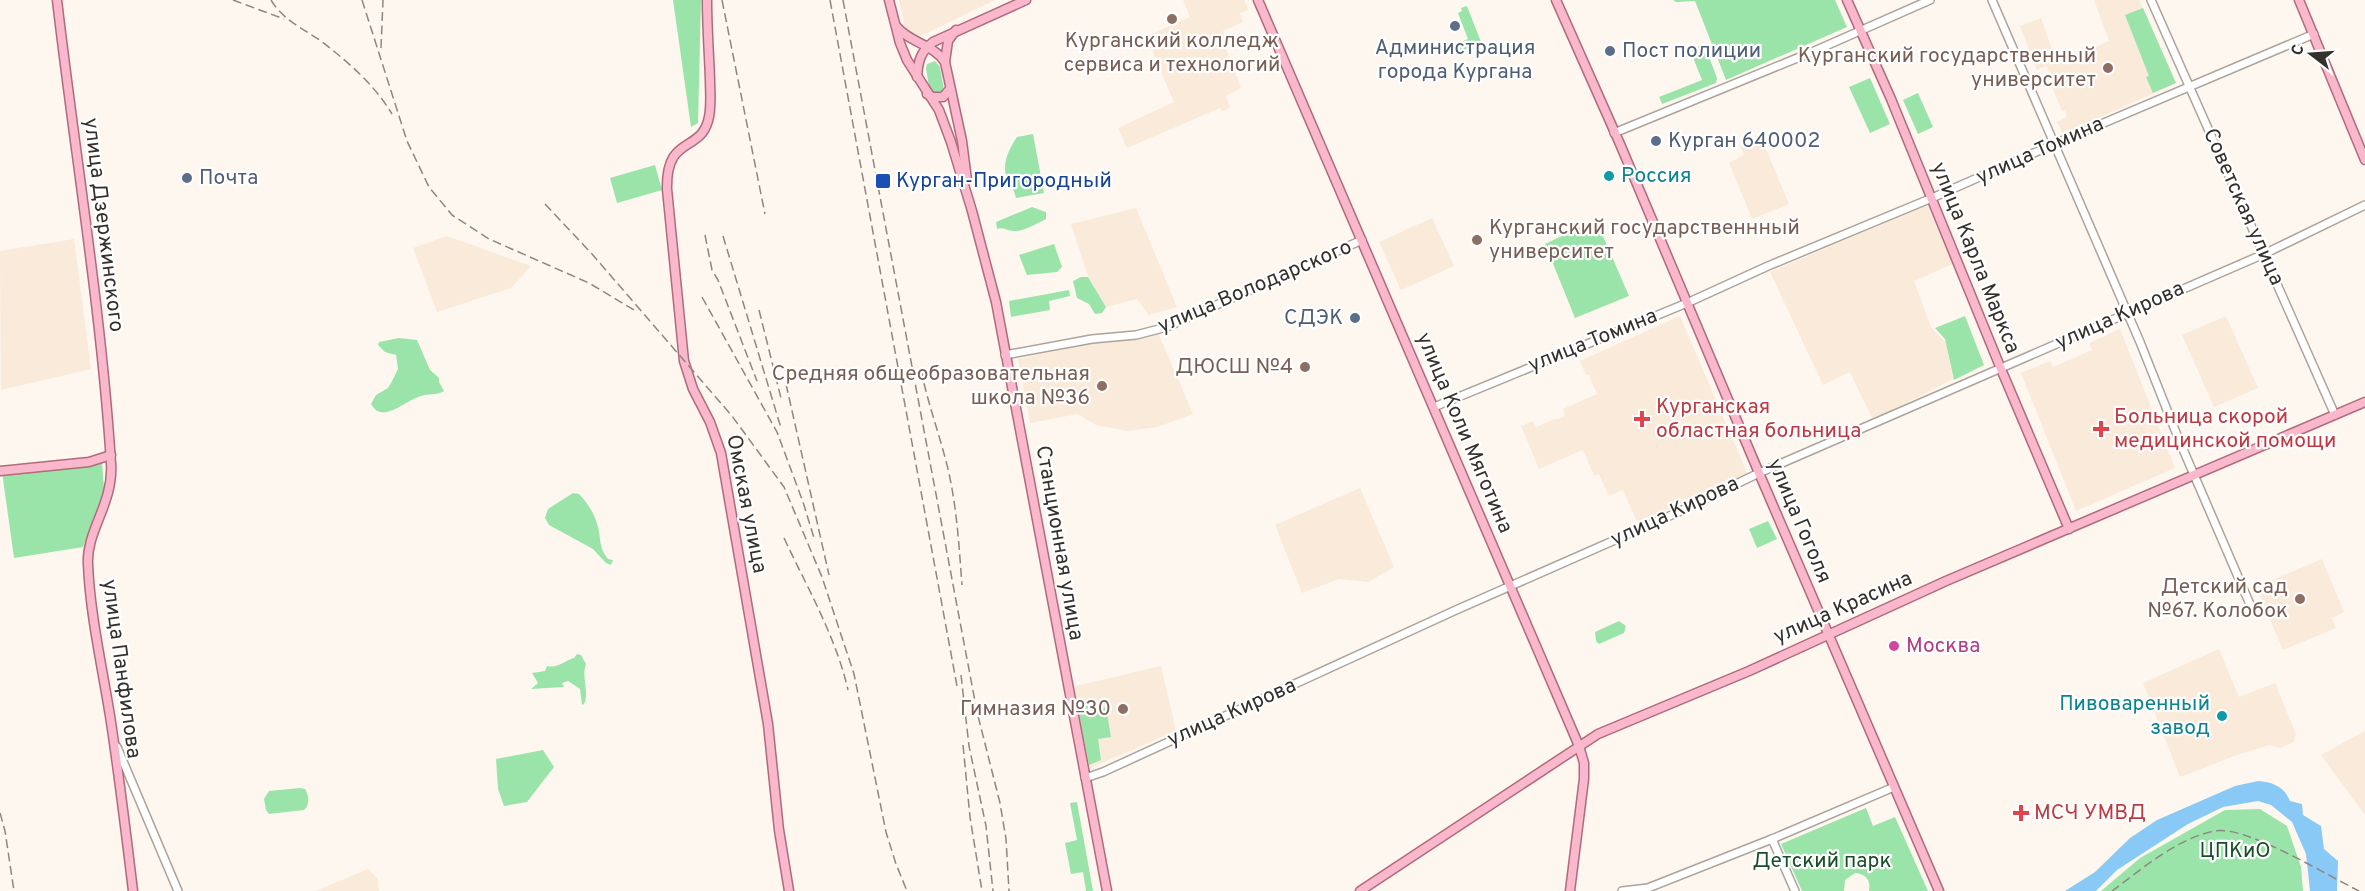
<svg xmlns="http://www.w3.org/2000/svg" width="2365" height="891" viewBox="0 0 2365 891" font-family="Overpass,sans-serif">
	<style>
		.built { fill: #f9eada }
		.green { fill: #9be4a9 }
		.water { fill: #89c9f6 }
		.lines { fill: none; stroke-linecap: round; stroke-linejoin: round }
		.minor-casing { stroke: #aca39a; stroke-width: 10 }
		.major-casing { stroke: #b16a7d; stroke-width: 11 }
		.minor { stroke: #fff; stroke-width: 7 }
		.major { stroke: #f9b8cb; stroke-width: 8 }
		.rail { stroke: #8c8782; stroke-width: 1.5; stroke-dasharray: 9 4.5; stroke-linecap: butt }
		.education-dot { fill: #8d6e63; stroke: #fff; stroke-width: 2 }
		.service-dot { fill: #5c6f8a; stroke: #fff; stroke-width: 2 }
		.culture-dot { fill: #0f9aa8; stroke: #fff; stroke-width: 2 }
		.transit-dot { fill: #1a4fb4; stroke: #fff; stroke-width: 2 }
		.health-dot { fill: #e0444e; stroke: #fff; stroke-width: 2 }
		.hotel-dot { fill: #d1479c; stroke: #fff; stroke-width: 2 }
		.labels { text-anchor: middle; dominant-baseline: central; stroke-width: 4.5; stroke-linejoin: round; paint-order: stroke }
		.education-label { font-size: 21px; fill: #785e54; stroke: #fff; text-anchor: end }
		.service-label { font-size: 21px; fill: #4e5e75; stroke: #fff; text-anchor: start }
		.street-label { font-size: 21px; fill: #34312d; stroke: #fff }
		.culture-label { font-size: 21px; fill: #0d838f; stroke: #fff; text-anchor: start }
		.transit-label { font-size: 21px; fill: #164399; stroke: #fff; text-anchor: start }
		.health-label { font-size: 21px; fill: #be3a42; stroke: #fff; text-anchor: start }
		.hotel-label { font-size: 21px; fill: #b23c85; stroke: #fff; text-anchor: start }
		.park-label { font-size: 21px; fill: #174e27; stroke: #fff }
	</style>
	<rect width="100%" height="100%" fill="#fef7ef"/>
	<g class="built">
		<path d="M899,0h96l-74,36h-10l-6,-8z"/>
		<path d="M1183,0h62l3,10 -8,3 3,9 -20,9 3,8 -3,2 18,47 -15,8 4,12 -8,3 -2,-3 -93,40 -9,-20 56,-26 -19,-44 -6,-23 41,-18z"/>
		<path d="M2094,0h45l37,83 -113,51 -6,-12 10,-5 -2,-7 -3,1 -15,-36 3,-1 -4,-8 -9,4 -17,-44 21,-8 11,31 16,10 41,-18z"/>
		<path d="M1761,137l28,67 -37,15 -23,-56 15,-8 -4,-10z"/>
		<path d="M1928,205l25,59 -39,17 17,46 15,16 7,36 -80,41 -23,-48 -27,13 -53,-113z"/>
		<path d="M1136,208l41,99 -28,8 -12,-16 -31,8 -18,-31 -17,-52z"/>
		<path d="M1432,218l22,48 -53,24 -22,-48z"/>
		<path d="M447,236l84,30 -20,22 -74,24 -24,-64z"/>
		<path d="M74,239l17,130 -90,21 -1,-139z"/>
		<path d="M1680,316l68,159 -111,47 -14,-32 -14,6 -10,-22 -5,2 -11,-26 -44,19 -18,-43 12,-5 3,6 19,-8h4l6,-3 -2,-7 34,-15 -8,-19h-3l-6,-14z"/>
		<path d="M2226,316l32,72 -44,19 -32,-72z"/>
		<path d="M2120,329l55,139 -99,43 -55,-138 29,-12 3,6 39,-17 -3,-7z"/>
		<path d="M1158,333l35,81 -36,13 -30,4 -31,-6 -18,-11 -48,9 -12,-64 76,-16z"/>
		<path d="M1360,488l34,79 -26,15 -29,-3 -37,14 -27,-68z"/>
		<path d="M2322,559l22,53 -12,6 4,10 -53,22 -27,-63z"/>
		<path d="M2219,649l20,48 36,-14 21,51 -2,8 -14,6 -11,-3 -32,10 -57,22 -37,-94z"/>
		<path d="M1161,666l15,65 -88,38 -16,-82z"/>
		<path d="M2365,731v84l-44,-60z"/>
		<path d="M368,869l10,10 1,12h-63z"/>
	</g>
	<g class="green">
		<path d="M673,0h28l-3,123 -7,4z"/>
		<path d="M1673,0h162l12,27 -121,53 -31,-79 -19,1z"/>
		<path d="M1467,6l14,36 -31,14 -3,-8 21,-9 -10,-26 4,-2 -1,-3z"/>
		<path d="M2143,8l33,75 -23,10 -7,-16 3,-1 -24,-61z"/>
		<path d="M1704,44l13,34 -1,5 -54,21 -3,-7 43,-17 -10,-25v-6z"/>
		<path d="M935,61l5,6 4,23 -4,5 -10,-3 -4,-23 1,-5z"/>
		<path d="M1870,78l20,46 -20,9 -21,-46z"/>
		<path d="M1918,93l15,34 -15,7 -15,-34z"/>
		<path d="M1033,134l11,59 -28,5c-2,-10 -7,-14 -10,-23 -4,-12 4,-28 11,-38z"/>
		<path d="M655,165l7,25 -45,13 -7,-25z"/>
		<path d="M1032,207l14,5v7c-10,5 -23,13 -34,12 -7,-1 -8,-4 -15,-2l-1,-7z"/>
		<path d="M1596,220l33,76 -54,22 -30,-74z"/>
		<path d="M1054,244l8,23 -5,5 -30,3 -8,-20z"/>
		<path d="M1081,277h7l18,30 -4,6 -7,1 -6,-10 -12,-6 -4,-17z"/>
		<path d="M1069,290l1,6 -21,5 1,9 -39,7 -2,-16z"/>
		<path d="M1965,316l19,49 -30,15 -9,-41 -10,-11z"/>
		<path d="M399,338l18,2 13,30 9,8v4l5,9c-8,5 -15,2 -23,5 -15,4 -39,29 -50,8l5,-9 12,-7 3,-5 7,-14 -2,-14 -11,-3 -7,-7 1,-3z"/>
		<path d="M102,462l2,27 -21,58 -69,11 -12,-86z"/>
		<path d="M573,493l6,1c9,9 16,21 19,33 3,13 1,22 10,32l5,1 -2,5 -5,-2 -13,-14 -44,-24 -4,-7 3,-9z"/>
		<path d="M1768,521l9,18 -20,9 -8,-19z"/>
		<path d="M1619,621l7,5 -2,7 -25,11 -3,-3 -1,-9z"/>
		<path d="M577,654l4,1 5,9c-5,13 4,29 -2,40l-2,1 -2,-16 -12,-8 -6,2 2,4 -33,2 7,-6 -6,-10 13,-2 2,-5c10,3 19,-6 27,-8z"/>
		<path d="M1089,700l2,10 15,-3 5,30 -13,2 3,21 -12,5 -12,-62z"/>
		<path d="M543,750l11,17 -27,35 -23,4 -6,-17 -2,-30z"/>
		<path d="M300,788l5,1c4,6 5,16 -1,21l-35,4 -3,-4 -2,-11 5,-8z"/>
		<path d="M1077,802l16,89h-7l-3,-19 -12,2 -6,-31 12,-3 -7,-37z"/>
		<path d="M1866,808l7,18 22,-9 33,74h-59c2,-11 -3,-17 -14,-18l-10,7 -1,11h-42l-21,-47z"/>
		<path d="M2260,809l27,17 14,41 2,24h-202l39,-33 85,-48z"/>
	</g>
	<path class="water" d="M2258,781c14,1 26,5 32,20l12,3 1,11 18,11 3,23 14,12 -1,30h-27l-4,-37 -14,-32 -21,-17 -13,-4 -35,6 -35,17 -71,46 -21,21h-31l30,-19 35,-34 27,-18 78,-34z"/>
	<g class="lines">
		<g class="minor-casing">
			<g id="minor">
				<path d="M1992,0l148,342 39,98 73,169"/>
				<path d="M2151,0l184,415"/>
				<path d="M1614,133l198,-81 118,-52"/>
				<path d="M1005,355l87,-16 44,-4 31,-8 195,-87"/>
				<path d="M1434,407l253,-104 81,-37 164,-68 122,-54 260,-110"/>
				<path d="M117,747l61,144"/>
				<path d="M1085,778l18,-6 353,-162 218,-96 85,-41 505,-219 101,-49"/>
				<path d="M1772,839l23,52"/>
				<path d="M1622,891l26,-3 124,-49 122,-52"/>
			</g>
		</g>
		<g class="major-casing">
			<g id="major">
				<path d="M57,0c18,154 44,308 54,463 3,40 -25,68 -23,101 2,50 14,102 22,152 9,58 16,117 23,175"/>
				<path d="M707,0c0,26 2,53 3,79 0,14 2,29 -2,42 -9,32 -42,14 -41,68l17,172 9,28 17,33 11,31 47,271 11,106 10,61"/>
				<path d="M889,0l11,43 7,17 32,50 12,32 21,69 24,91 111,589"/>
				<path d="M1258,0l321,746 5,17v16l-14,112"/>
				<path d="M1556,0l64,144 139,329 180,418"/>
				<path d="M1847,0l44,99 110,270 68,160"/>
				<path d="M2299,0l66,160"/>
				<path d="M897,27c13,16 36,17 48,35"/>
				<path d="M956,30l-8,11 -3,21 17,79 5,39"/>
				<path d="M917,77c1,-15 3,-25 16,-35l93,-42"/>
				<path d="M927,94l6,3h10l7,-8"/>
				<path d="M0,471l89,-9 22,-7"/>
				<path d="M1360,891l238,-157 151,-63 197,-90 419,-179"/>
			</g>
		</g>
		<use href="#minor" class="minor"/>
		<use href="#major" class="major"/>
		<g class="rail">
			<path d="M233,0l51,19"/>
			<path d="M271,0c12,20 31,28 50,41 27,21 53,43 71,73"/>
			<path d="M362,0l45,141 22,46 23,28 37,24 100,44 45,27"/>
			<path d="M722,0l43,214"/>
			<path d="M830,0l127,686"/>
			<path d="M843,0l134,712 23,91 6,36 3,52"/>
			<path d="M381,48l2,-48"/>
			<path d="M545,204l47,50 140,162 52,71 38,90 32,97 32,158 10,32 11,27"/>
			<path d="M705,235l7,35 6,10 39,101"/>
			<path d="M723,236l58,192"/>
			<path d="M702,297l75,135 26,70 11,36"/>
			<path d="M759,310l22,88"/>
			<path d="M921,370c7,34 19,66 27,99 9,39 11,77 14,116"/>
			<path d="M786,384l43,191"/>
			<path d="M784,538c23,49 52,99 64,152"/>
			<path d="M961,675l8,71 17,80 7,65"/>
			<path d="M963,745l7,72 12,74"/>
			<path d="M0,813l5,18 9,60"/>
			<path d="M2112,891c30,-22 65,-53 103,-60 31,-6 113,45 144,60"/>
		</g>
	</g>
	<g class="education-dot">
		<circle cx="1172" cy="19" r="6"/>
		<circle cx="2108" cy="68" r="6"/>
		<circle cx="1477" cy="240" r="6"/>
		<circle cx="1305" cy="367" r="6"/>
		<circle cx="1102" cy="386" r="6"/>
		<circle cx="2300" cy="599" r="6"/>
		<circle cx="1123" cy="709" r="6"/>
	</g>
	<g class="service-dot">
		<circle cx="1455" cy="26" r="6"/>
		<circle cx="1610" cy="51" r="6"/>
		<circle cx="1656" cy="141" r="6"/>
		<circle cx="187" cy="178" r="6"/>
		<circle cx="1355" cy="318" r="6"/>
	</g>
	<g class="culture-dot">
		<circle cx="1609" cy="176" r="6"/>
		<circle cx="2222" cy="716" r="6"/>
	</g>
	<rect class="transit-dot" x="875" y="173" width="16" height="16" rx="3"/>
	<g class="health-dot">
		<path d="M1639 410h6v6h6v6h-6v6h-6v-6h-6v-6h6z"/>
		<path d="M2098 420h6v6h6v6h-6v6h-6v-6h-6v-6h6z"/>
		<path d="M2018 804h6v6h6v6h-6v6h-6v-6h-6v-6h6z"/>
	</g>
	<circle class="hotel-dot" cx="1894" cy="646" r="6"/>
	<g class="labels">
		<g class="education-label">
			<text x="1172" y="41" text-anchor="middle">Курганский колледж<tspan x="1172" dy="24">сервиса и технологий</tspan></text>
			<text x="2096" y="56">Курганский государственный<tspan x="2096" dy="24">университет</tspan></text>
			<text x="1489" y="228" text-anchor="start">Курганский государственнный<tspan x="1489" dy="24">университет</tspan></text>
			<text x="1293" y="367">ДЮСШ №4</text>
			<text x="1090" y="374">Средняя общеобразовательная<tspan x="1090" dy="24">школа №36</tspan></text>
			<text x="2288" y="587">Детский сад<tspan x="2288" dy="24">№67. Колобок</tspan></text>
			<text x="1111" y="709">Гимназия №30</text>
		</g>
		<g class="service-label">
			<text x="1455" y="48" text-anchor="middle">Администрация<tspan x="1455" dy="24">города Кургана</tspan></text>
			<text x="1622" y="51">Пост полиции</text>
			<text x="1668" y="141">Курган 640002</text>
			<text x="199" y="178">Почта</text>
			<text x="1343" y="318" text-anchor="end">СДЭК</text>
		</g>
		<g class="street-label">
			<text transform="translate(2040 151) rotate(-24)">улица Томина</text>
			<text transform="translate(2243 207) rotate(66)">Советская улица</text>
			<text transform="translate(103 225) rotate(83)">улица Дзержинского</text>
			<text transform="translate(1975 258) rotate(68)">улица Карла Маркса</text>
			<text transform="translate(1255 287) rotate(-23)">улица Володарского</text>
			<text transform="translate(2120 316) rotate(-24)">улица Кирова</text>
			<text transform="translate(1593 341) rotate(-22)">улица Томина</text>
			<text transform="translate(1464 433) rotate(67)">улица Коли Мяготина</text>
			<text transform="translate(746 504) rotate(79)">Омская улица</text>
			<text transform="translate(1675 512) rotate(-25)">улица Кирова</text>
			<text transform="translate(1799 521) rotate(67)">улица Гоголя</text>
			<text transform="translate(1059 543) rotate(80)">Станционная улица</text>
			<text transform="translate(1843 608) rotate(-24)">улица Красина</text>
			<text transform="translate(121 669) rotate(82)">улица Панфилова</text>
			<text transform="translate(1232 713) rotate(-24)">улица Кирова</text>
		</g>
		<g class="culture-label">
			<text x="1621" y="176">Россия</text>
			<text x="2210" y="704" text-anchor="end">Пивоваренный<tspan x="2210" dy="24">завод</tspan></text>
		</g>
		<g class="transit-label">
			<text x="896" y="181">Курган-Пригородный</text>
		</g>
		<g class="health-label">
			<text x="1656" y="407">Курганская<tspan x="1656" dy="24">областная больница</tspan></text>
			<text x="2114" y="417">Больница скорой<tspan x="2114" dy="24">медицинской помощи</tspan></text>
			<text x="2034" y="813">МСЧ УМВД</text>
		</g>
		<g class="hotel-label">
			<text x="1906" y="646">Москва</text>
		</g>
		<g class="park-label">
			<text x="2235" y="851">ЦПКиО</text>
			<text x="1822" y="861">Детский парк</text>
		</g>
	</g>
	<g transform="translate(2311 54) rotate(287)" stroke="#ffffff" stroke-width="4.5" paint-order="stroke">
	<path d="M0-4.5L10 22L0 15L-10 22Z" fill="#34312d"/>
	<text y="-9" font-size="16" font-weight="bold" text-anchor="middle" fill="#34312d">С</text>
	</g>
</svg>
